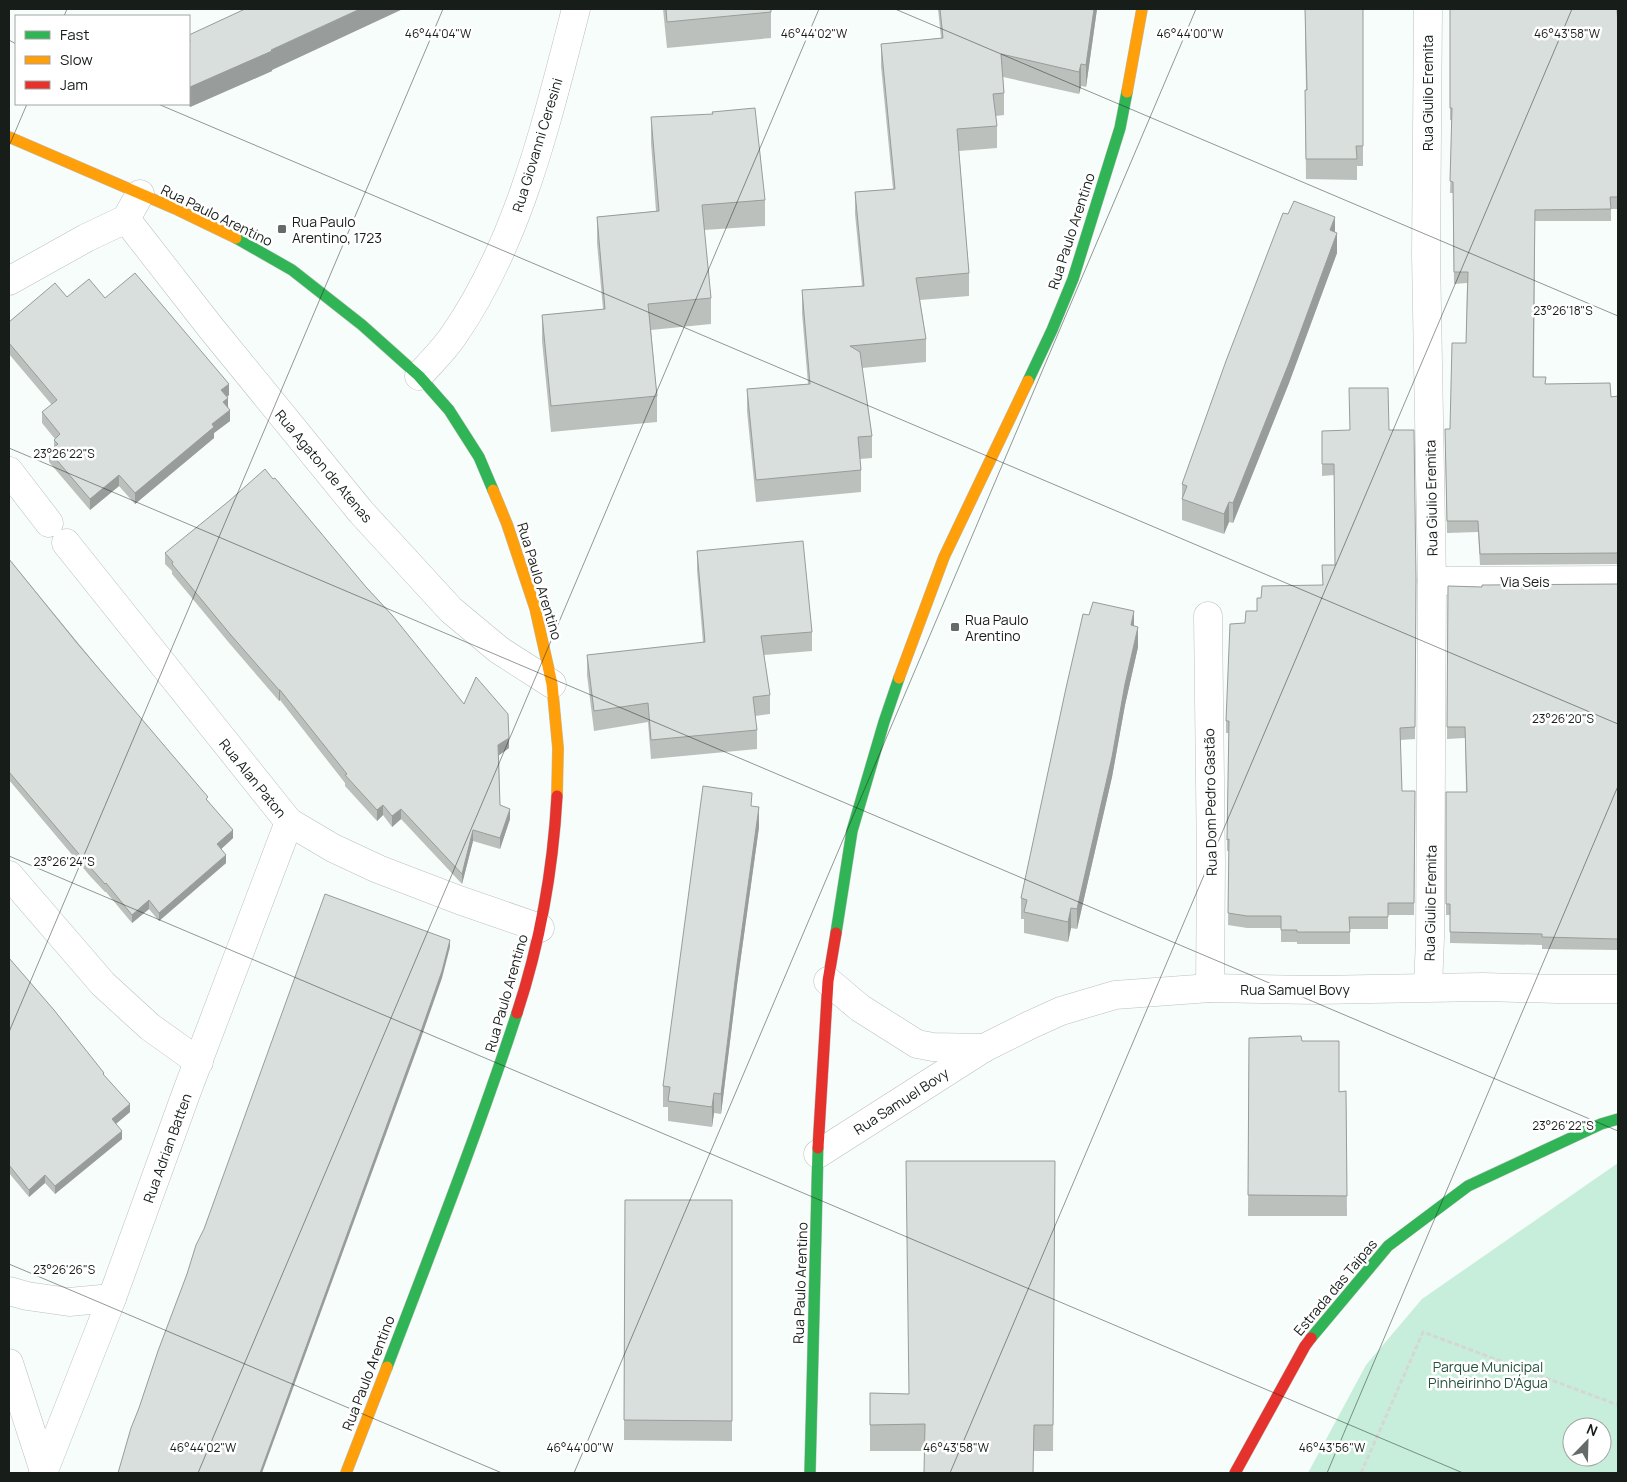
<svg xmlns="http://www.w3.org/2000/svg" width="1627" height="1482" viewBox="0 0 1627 1482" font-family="Manrope,sans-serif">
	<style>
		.green { fill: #c6eeda; fill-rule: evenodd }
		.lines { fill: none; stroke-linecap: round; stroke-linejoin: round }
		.street-casing { stroke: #bbc0be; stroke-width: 29 }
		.fast-casing { stroke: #bbc0be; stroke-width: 12 }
		.slow-casing { stroke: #bbc0be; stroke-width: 12 }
		.jam-casing { stroke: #bbc0be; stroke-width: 12 }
		.path { stroke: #d5d7d5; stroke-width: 3; stroke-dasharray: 5 2.5; stroke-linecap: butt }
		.street { stroke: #fefffe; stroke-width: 28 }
		.fast { stroke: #30b455; stroke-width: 11 }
		.slow { stroke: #ff9f0a; stroke-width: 11 }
		.jam { stroke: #e5322d; stroke-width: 11 }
		.wall { fill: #bbc0bd }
		.shaded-wall { fill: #989c9a }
		.building { fill: #d9dfdc; stroke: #989c9a }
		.ticks { fill: none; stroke: #171d19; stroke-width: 1; stroke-opacity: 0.45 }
		.poi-dot { fill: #656b68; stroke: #fff; stroke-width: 2 }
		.labels { text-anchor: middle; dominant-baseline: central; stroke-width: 5; stroke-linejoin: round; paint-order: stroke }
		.street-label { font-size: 14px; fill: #171d19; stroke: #fff }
		.poi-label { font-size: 14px; fill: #171d19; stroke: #fff; text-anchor: start }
		.park-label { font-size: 14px; fill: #26523e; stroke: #fff }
		.ticks-label { font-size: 12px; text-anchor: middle; fill: #171d19; stroke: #fff; stroke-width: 5; stroke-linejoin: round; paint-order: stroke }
	</style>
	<rect width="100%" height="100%" fill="#f7fdfa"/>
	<path class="green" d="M1618,1163v310h-310l58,-108 56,-66zM1572,1427h30v30h-30z"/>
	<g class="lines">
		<g class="street-casing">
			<g id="street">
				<path d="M1428,9l-2,246 6,326 -2,357 -2,49"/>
				<path d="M140,194l-14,25 85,109 150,184 90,98 48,40 53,34"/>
				<path d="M9,281l77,-43 40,-19"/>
				<path d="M419,376c12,-14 25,-26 35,-41 66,-96 93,-215 122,-326"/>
				<path d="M9,471l40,52"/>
				<path d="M66,543l223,279 44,26 45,21 81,31 81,28"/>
				<path d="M1432,581l186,-1"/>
				<path d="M1208,616l3,247 -1,125"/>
				<path d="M9,875l94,109 47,43 49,35"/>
				<path d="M828,981l32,27 57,36 16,3 51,1"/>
				<path d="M818,1154l166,-106 46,-23 31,-14 54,-16 95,-7 106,2 167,-3 74,2h61"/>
				<path d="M9,1291l18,5 42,6 43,-4"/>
				<path d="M9,1363l34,105"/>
				<path d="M43,1473l69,-175 75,-207 102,-269"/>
			</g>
		</g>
		<g class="fast-casing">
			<g id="fast">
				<path d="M236,238l56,32 70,55 57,51 30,34 30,47 14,33"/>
				<path d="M1028,381l24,-51 21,-51 47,-151 7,-36"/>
				<path d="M836,933l16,-102 32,-109 15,-44"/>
				<path d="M1311,1338l77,-92 80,-60 133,-62 17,-5"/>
				<path d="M387,1367c45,-118 91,-235 130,-354"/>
				<path d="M810,1473l8,-325"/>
			</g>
		</g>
		<g class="slow-casing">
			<g id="slow">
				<path d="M1127,92l15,-83"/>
				<path d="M9,137l169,73 58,28"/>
				<path d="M493,490l14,34 28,84 17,76 6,64 -1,48"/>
				<path d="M899,678l45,-121 84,-176"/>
				<path d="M346,1473l41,-106"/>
			</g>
		</g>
		<g class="jam-casing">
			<g id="jam">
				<path d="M517,1013c23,-70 36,-144 40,-217"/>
				<path d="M818,1148l10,-167 8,-48"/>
				<path d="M1235,1473l70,-127 6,-8"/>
			</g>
		</g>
		<path class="path" d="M1361,1473l62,-141 195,73"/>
		<use href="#street" class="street"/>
		<use href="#fast" class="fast"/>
		<use href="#slow" class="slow"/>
		<use href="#jam" class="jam"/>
	</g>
	<g class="wall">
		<path d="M663,9h108v29l-104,10z"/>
		<path d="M938,9h159l-11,78 -5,-1 -2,8 -76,-17 1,16v22l-8,1 1,10v22l-38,3 10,122v23l-49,4 6,39v23l-64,6 10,68v22l-12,1 1,11v22l-105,10 -9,-91v-22l61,-5 -6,-71v-23l60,-4 -7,-72v-22l38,-3 -12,-123v-22l60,-6z"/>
		<path d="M1305,9h58v157h-6v14l-51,-1 -1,-89h1l-1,-54z"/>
		<path d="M1450,9l168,18v182h-7v12h-76l-1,156 12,7 65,13 7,-1v168l-138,1 -2,-33 -31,1 -2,-104h5l16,-86 1,-60 -13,1 -1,-91h-3l2,-73h-2z"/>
		<path d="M189,35l83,35v1l-82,36 -2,-3z"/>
		<path d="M651,117l114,83v26l-61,4 7,68v26l-60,6 6,66v26l-106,10 -9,-91v-26l61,-6 -6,-66v-26l59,-6 -5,-68z"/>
		<path d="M1335,232l2,21 -48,130 -56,140 -4,-1 -5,12 -42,-14v-36z"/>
		<path d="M67,297l38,1 124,97 -2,2 3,24 -16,12v5l-79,66 -16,-18 -29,24 -41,-48v-11l5,-3v-8l1,-1 -13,-16v-11l10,-7 -43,-51v-32z"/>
		<path d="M1389,430l27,149 -1,160 -15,1 2,51h13l-1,124h-26v14h-38v15h-53v-2h-16v-14h-34l-19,-3 1,-74h-2v-11l2,-107h-3v-12l19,-98 12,-12 4,-13 61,-13 13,-20 -1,-90 -12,1v-45z"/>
		<path d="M697,551l115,81v19l-48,4 6,40v19l-15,2 2,14v19l-106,10 -3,-37 -54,9 -7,-56v-20l116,-12 -6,-73z"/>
		<path d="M165,553l201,34 98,117 45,44 -10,7 1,50 10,14 -10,30 -27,-8 -11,43 -61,-65 -9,8 -9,-12 -6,6 -32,-35v-3l-65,-83 -1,1 -49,-57 -58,-70v-3l-7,-7z"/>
		<path d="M9,559l199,242 25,37 -12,11 5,14 -67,58 -10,-12 -17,14 -26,-31h-1l-15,-16 -81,-96z"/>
		<path d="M1618,584l-1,366 -75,-1v-4l-92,-2v-28h-4v-123h20l-1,-54 -18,1 1,-153 34,1z"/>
		<path d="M1134,626l4,21 -13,58 -13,72 -35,152 -6,-1 -3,14 -44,-9v-14h-3v-21z"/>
		<path d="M752,806l7,21 -22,158 -16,129 -7,-1 -2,14 -44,-6v-14h-5v-21z"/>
		<path d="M9,958l95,117 26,37 -14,12 6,15 -67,55 -10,-11 -16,14 -20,-24z"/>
		<path d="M1249,1038l53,3 37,51 7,-1 1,125h-99z"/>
		<path d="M1055,1161l-2,290h-183v-58l39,1z"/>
		<path d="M625,1200h107v241l-108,-1z"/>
	</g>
	<g class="shaded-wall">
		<path d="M360,9h43l-131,61v1l-82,36v-20z"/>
		<path d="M1094,9h3l-11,78v-22z"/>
		<path d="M1081,64v22l-2,8v-22z"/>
		<path d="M1335,217v20l-5,-7z"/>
		<path d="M1337,233v20l-48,130 -56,140v-20z"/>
		<path d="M229,384v11l-8,7v-12z"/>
		<path d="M228,398v11l-5,-7z"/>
		<path d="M230,410v11l-16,12v5l-79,66v-11l77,-69z"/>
		<path d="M119,475v11l-29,24v-11z"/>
		<path d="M1229,502v20l-5,12v-20z"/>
		<path d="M1134,611v20l-3,-6z"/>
		<path d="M1138,627v20l-13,58 -13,72 -35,152v-20l48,-225z"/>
		<path d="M279,690h1v10l-1,1z"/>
		<path d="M509,738v10l-11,8v-11z"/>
		<path d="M383,805v10l-6,6v-11z"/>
		<path d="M759,807v20l-22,158 -16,129v-20l16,-129z"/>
		<path d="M401,809v10l-9,8v-11z"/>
		<path d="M510,809v10l-10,30v-11z"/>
		<path d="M233,830v8l-16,15v-9z"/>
		<path d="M473,830v11l-11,43v-10z"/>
		<path d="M226,855v8l-67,58v-8z"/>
		<path d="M149,900v9l-17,14v-8z"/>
		<path d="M1071,908v20l-3,14v-20z"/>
		<path d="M1618,938v12h-1v-11z"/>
		<path d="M450,940v7l-8,31 -22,63 -158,432h-2z"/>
		<path d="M714,1093v20l-2,14v-20z"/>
		<path d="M130,1104v8l-18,15v-8z"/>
		<path d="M122,1131v8l-67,55v-8z"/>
		<path d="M45,1175v8l-16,14v-7z"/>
	</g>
	<g class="building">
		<path d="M245,9h115l-89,41 1,1 -82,36 -1,-3v-42h1l-1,-7z"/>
		<path d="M666,9h105v3l-104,10z"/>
		<path d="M940,9h154l-8,56 -5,-1 -2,8 -78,-18 3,39 -11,1 4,32 -40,3 12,144 -53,5 10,61 -76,7 10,6 12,84 -14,1 3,33 -105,10 -9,-91 63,-5 -8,-94 62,-4 -9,-94 40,-3 -14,-145 62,-6z"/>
		<path d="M1305,9h58v137h-7l1,13h-51l-1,-69h2z"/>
		<path d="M1450,9h167l1,18v170h-8l1,12 -76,1 -2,167h13l-1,7 65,-1 1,14 7,-1v157l-138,1 -2,-33h-31l-2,-92h5l2,-86h14l2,-71h-14l-1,-90 -3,-1 2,-73h-2z"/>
		<path d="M755,108l10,92 -63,5 9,93 -63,6 9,92 -106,10 -9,-91 63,-6 -8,-92 62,-6 -8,-94 62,-3 -1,-2z"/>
		<path d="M1294,201l41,16 -5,13 7,3 -48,130 -56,140 -4,-1 -5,12 -42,-15 5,-13 -5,-2 44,-123 57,-148 5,1z"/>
		<path d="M135,273l94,111 -8,6 7,8 -5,4 7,8 -18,14 2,3 -79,66 -16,-18 -29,24 -41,-48 9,-7 -4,-4 6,-6 -18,-22 15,-12 -48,-57v-21l46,-39 12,14 22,-18 16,19z"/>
		<path d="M1349,388h39l1,42h25l2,149 -1,148 -15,1 2,63h13l-1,112h-26v14h-39l1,15h-53v-2h-16v-14h-34l-19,-3 1,-74 -2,1 2,-119h-3l4,-97 15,-1 1,-12h11v-13h4l1,-12 61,-1 -1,-20h13l-1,-101h-12v-33l28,-1z"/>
		<path d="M265,469l8,10 2,-1 91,109 26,28 72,89 12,-27 32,37 1,24 -11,7 2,60 10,4 -10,29 -27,-8 -11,44 -61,-65 -9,7 -9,-11 -6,5 -32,-35 2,-1 -67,-84h-1l-49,-56 -58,-70 1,-2 -8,-9 64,-52z"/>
		<path d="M803,541l9,91 -51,4 9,59 -17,2 4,33 -106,10 -3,-37 -54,8 -7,-56 118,-13 -8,-91z"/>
		<path d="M9,559l68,84 131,154 -2,2 27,31 -16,14 9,11 -67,58 -10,-13 -17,15 -26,-32 -1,1 -15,-17 -81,-95z"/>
		<path d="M1618,584v354l-1,1 -75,-2v-3l-92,-2v-28h-4v-112h21l-2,-65h-18l1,-141 34,1v-2z"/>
		<path d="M1093,602l41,9 -3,14 7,2 -13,57 -13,73 -35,152 -6,-1 -3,14 -44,-10 3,-12 -6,-2 45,-210 17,-74 6,1z"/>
		<path d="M703,786l49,7 -1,13 8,1 -22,158 -16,129 -7,-1 -2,14 -44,-6 2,-14 -7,-1z"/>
		<path d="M325,894l125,46 -8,31 -22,63 -160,439h-142l13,-45 8,-20 19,-57 29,-77 9,-29 8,-16z"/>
		<path d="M9,958l45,52 50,63 -1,1 27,30 -18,15 10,12 -67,55 -10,-11 -16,15 -20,-25z"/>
		<path d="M1301,1036l1,5h37v51l7,-1 1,105 -99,-1 1,-157z"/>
		<path d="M906,1161h149l-2,264h-19l-1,48h-109l1,-49 -55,1v-32l39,1z"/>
		<path d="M625,1200h107v221l-108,-1z"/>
	</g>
	<path class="ticks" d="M895,9l723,307M64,16l3,-7M9,40l7,4M158,104l1460,620M9,146l18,-42M9,448l1609,683M9,856l1454,617M9,1032l434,-1023M9,1264l493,209M198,1473l621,-1464M574,1473l622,-1464M950,1473l622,-1464M1327,1473l291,-687"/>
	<g class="poi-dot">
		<rect x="277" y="224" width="10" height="10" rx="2.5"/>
		<rect x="950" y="622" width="10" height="10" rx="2.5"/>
	</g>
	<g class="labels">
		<g class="street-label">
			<text transform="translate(1427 93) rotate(-90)">Rua Giulio Eremita</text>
			<text transform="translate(537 145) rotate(-73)">Rua Giovanni Ceresini</text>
			<text transform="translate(217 215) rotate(26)">Rua Paulo Arentino</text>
			<text transform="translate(1071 231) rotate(-72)">Rua Paulo Arentino</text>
			<text transform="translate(324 466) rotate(50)">Rua Agaton de Atenas</text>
			<text transform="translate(1431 498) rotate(-91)">Rua Giulio Eremita</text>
			<text transform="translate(540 581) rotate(73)">Rua Paulo Arentino</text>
			<text x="1525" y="581">Via Seis</text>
			<text transform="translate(253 778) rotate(51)">Rua Alan Paton</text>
			<text transform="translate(1210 802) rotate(-91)">Rua Dom Pedro Gastão</text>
			<text transform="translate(1430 903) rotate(-89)">Rua Giulio Eremita</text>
			<text x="1295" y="989">Rua Samuel Bovy</text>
			<text transform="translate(506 993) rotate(-74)">Rua Paulo Arentino</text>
			<text transform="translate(901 1101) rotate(-33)">Rua Samuel Bovy</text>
			<text transform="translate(167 1148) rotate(-70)">Rua Adrian Batten</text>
			<text transform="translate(800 1283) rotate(-88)">Rua Paulo Arentino</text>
			<text transform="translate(1335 1287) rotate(-50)">Estrada das Taipas</text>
			<text transform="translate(368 1373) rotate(-69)">Rua Paulo Arentino</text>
		</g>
		<g class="poi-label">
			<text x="292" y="221">Rua Paulo<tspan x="292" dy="16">Arentino, 1723</tspan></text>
			<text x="965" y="619">Rua Paulo<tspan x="965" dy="16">Arentino</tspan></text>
		</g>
		<g class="park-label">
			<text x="1488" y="1366">Parque Municipal<tspan x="1488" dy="16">Pinheirinho D'Água</tspan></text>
		</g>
	</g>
	<g class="ticks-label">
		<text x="438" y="38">46°44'04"W</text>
		<text x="814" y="38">46°44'02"W</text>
		<text x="1190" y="38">46°44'00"W</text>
		<text x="1567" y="38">46°43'58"W</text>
		<text x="1563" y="315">23°26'18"S</text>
		<text x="64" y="458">23°26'22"S</text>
		<text x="1563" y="723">23°26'20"S</text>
		<text x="64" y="866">23°26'24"S</text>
		<text x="1563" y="1130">23°26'22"S</text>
		<text x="64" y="1274">23°26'26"S</text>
		<text x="203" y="1452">46°44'02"W</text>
		<text x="580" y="1452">46°44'00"W</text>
		<text x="956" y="1452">46°43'58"W</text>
		<text x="1332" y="1452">46°43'56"W</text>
	</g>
	<rect width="1627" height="1482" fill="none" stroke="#171d19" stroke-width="20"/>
	<rect x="15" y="15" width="175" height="90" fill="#ffffff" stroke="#a2a5a3"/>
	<rect x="25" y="31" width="25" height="8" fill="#30b455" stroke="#a2a5a3"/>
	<text x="60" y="40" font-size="15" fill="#171d19">Fast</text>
	<rect x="25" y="56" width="25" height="8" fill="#ff9f0a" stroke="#a2a5a3"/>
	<text x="60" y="65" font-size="15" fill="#171d19">Slow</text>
	<rect x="25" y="81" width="25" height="8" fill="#e5322d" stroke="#a2a5a3"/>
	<text x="60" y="90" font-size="15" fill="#171d19">Jam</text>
	<g transform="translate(1587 1442) rotate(23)"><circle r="24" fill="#ffffff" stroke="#a2a5a3"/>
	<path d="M0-4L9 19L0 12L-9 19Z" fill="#656b68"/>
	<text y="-8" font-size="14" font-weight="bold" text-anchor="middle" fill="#171d19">N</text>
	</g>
</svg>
